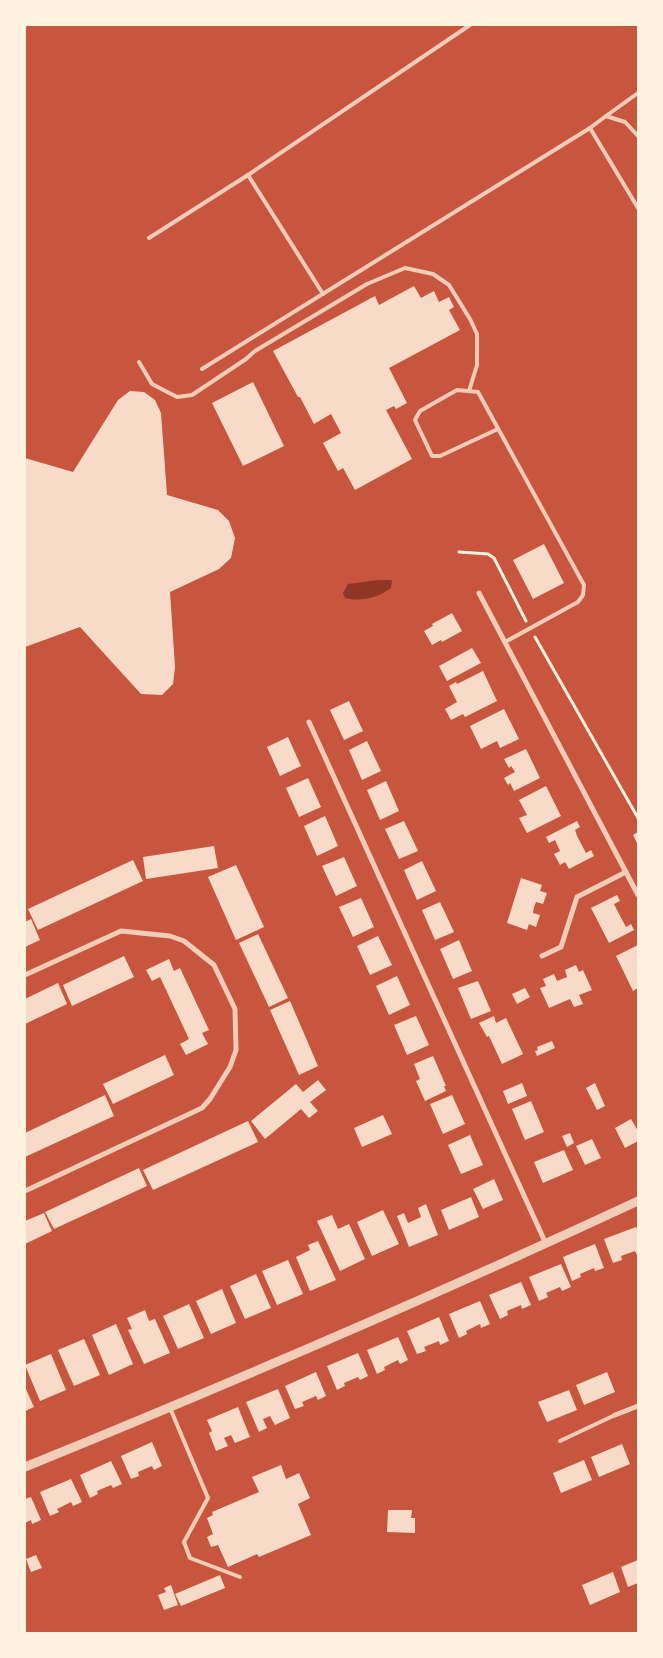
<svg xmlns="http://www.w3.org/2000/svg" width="663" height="1658" viewBox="0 0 663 1658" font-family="'Roboto Condensed',sans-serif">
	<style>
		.water { fill: #8f3625 }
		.building { fill: #f7dbc8 }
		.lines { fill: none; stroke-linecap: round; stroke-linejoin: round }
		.path { stroke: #fff3e0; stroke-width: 3 }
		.service { stroke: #f1ccb7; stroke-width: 4 }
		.minor { stroke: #f1ccb7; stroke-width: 5 }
		.tertiary { stroke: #f1ccb7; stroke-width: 9 }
	</style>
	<rect width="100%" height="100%" fill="#c8553d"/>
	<path class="water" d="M378,580h14l-1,8c-14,10 -29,14 -46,10l-2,-5 5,-9z"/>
	<g class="building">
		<path d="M414,286l7,12 13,-7 5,11 10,-5 5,10 -5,3 11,20 -71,38 18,35 -11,6 -2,-3 -8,4 26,49 -57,31 -12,-22 -5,3 -15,-28 18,-10 -10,-19 -17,10 -14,-27h-2l-25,-46 102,-55 4,9z"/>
		<path d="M253,382l31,64 -41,20 -31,-63z"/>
		<path d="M130,391l14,1 11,8 6,13 6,82 51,15 11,11 6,17 -4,20 -12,11 -49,23 5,75 -2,17 -11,11 -21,-1 -61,-67 -55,20v-189l48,14 45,-72z"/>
		<path d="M544,544l20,39 -31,16 -20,-39z"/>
		<path d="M452,613l10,18 -20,11 -1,-2 -9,5 -8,-14 9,-5 -1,-2z"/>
		<path d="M472,648l9,15 -34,18 -8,-15z"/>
		<path d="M483,671l14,30 -32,16 -2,-3 -12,6 -6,-11 12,-7 -8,-16 7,-4 1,2z"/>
		<path d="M349,701l14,30 -19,9 -14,-30z"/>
		<path d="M504,709l15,30 -19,9 -3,-7 -16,8 -11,-23z"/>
		<path d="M288,737l13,29 -21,10 -13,-29z"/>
		<path d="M367,741l14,30 -19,9 -13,-30z"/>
		<path d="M526,749l14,29 -26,13 -4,-8 -2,2 -4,-7 11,-6 -4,-6 -2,2 -5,-9z"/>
		<path d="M308,778l13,29 -22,10 -13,-29z"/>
		<path d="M386,781l13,30 -19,9 -13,-30z"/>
		<path d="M546,786l15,30 -34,17 -8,-15 8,-3 -8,-15z"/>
		<path d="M325,816l13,30 -21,10 -13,-30z"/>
		<path d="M404,821l14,30 -19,8 -14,-30z"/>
		<path d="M577,821l3,6 -5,3 2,6 9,17 5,-3 3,6 -25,13 -4,-7 -5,3 -6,-11 6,-3 -5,-11 -6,3 -3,-6z"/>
		<path d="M638,832v13l-5,-10z"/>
		<path d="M214,846l4,22 -72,11 -3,-22z"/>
		<path d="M344,857l13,29 -21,10 -14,-30z"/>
		<path d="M133,860l10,21 -105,49 -10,-21z"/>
		<path d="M422,861l14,30 -19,9 -13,-30z"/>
		<path d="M236,865l28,62 -28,13 -28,-63z"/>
		<path d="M521,878l21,7 -2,6 7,2 -4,11 -7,-2 -2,5 -1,6 7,2 -4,12 -7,-3 -2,6 -20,-7z"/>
		<path d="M617,895l3,6 -6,3 3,6 9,17 5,-3 3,6 -25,13 -18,-35z"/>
		<path d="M361,898l13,29 -21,10 -14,-30z"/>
		<path d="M440,902l14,30 -19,8 -13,-30z"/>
		<path d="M31,919l9,21 -15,7v-25z"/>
		<path d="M258,934l30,64 -19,9 -30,-64z"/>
		<path d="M378,936l14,29 -22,10 -13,-29z"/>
		<path d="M459,940l13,31 -19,8 -13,-30z"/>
		<path d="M638,945v43l-5,3 -17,-35z"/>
		<path d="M124,956l10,21 -62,29 -9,-21z"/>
		<path d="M169,959l5,12 6,-3 29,62 -7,3 6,11 -22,11 -6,-11 9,-5 -29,-62 -8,4 -6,-11z"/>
		<path d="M576,965l3,7 4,-2 9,20 -13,5 4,9 -9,3 -4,-8 -21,9 -9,-20 6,-2 -3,-7 11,-5 3,7 10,-4 -2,-7z"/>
		<path d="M397,976l13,29 -21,10 -13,-29z"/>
		<path d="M478,981l13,30 -20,8 -13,-31z"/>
		<path d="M58,983l9,21 -42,20v-25z"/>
		<path d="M525,988l5,9 -13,7 -5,-10z"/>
		<path d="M290,1001l28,65 -19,9 -29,-65z"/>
		<path d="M416,1016l13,29 -22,10 -13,-30z"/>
		<path d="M494,1016l2,7 10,-5 17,36 -21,10 -13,-28 -2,1 -8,-14z"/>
		<path d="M552,1041l3,7 -18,8 -2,-5 3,-1 -1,-3z"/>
		<path d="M165,1055l9,20 -61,29 -10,-20z"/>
		<path d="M433,1056l13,30h-2l2,5 -21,10 -9,-20 4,-2 -6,-15z"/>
		<path d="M318,1080l8,10 -16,12 8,9 -9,7 -8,-9 -36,30 -14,-18 45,-37 7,8z"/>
		<path d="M522,1083l5,13 -19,8 -5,-13z"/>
		<path d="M595,1083l10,23 -8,4 -11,-22z"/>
		<path d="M105,1095l9,21 -89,41v-24z"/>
		<path d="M452,1095l13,29 -22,10 -13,-30z"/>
		<path d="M531,1101l13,31 -19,8 -13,-31z"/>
		<path d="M383,1115l9,19 -30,13 -8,-19z"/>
		<path d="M631,1119l7,12v10l-13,7 -10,-20z"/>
		<path d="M248,1121l10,21 -105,48 -10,-20z"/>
		<path d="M570,1133l4,10 -7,4 -5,-11z"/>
		<path d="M470,1135l13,30 -22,9 -13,-29z"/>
		<path d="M592,1139l9,19 -16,7 -9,-19z"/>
		<path d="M564,1150l9,20 -30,13 -9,-21z"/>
		<path d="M139,1168l8,18 -93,43 -9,-17z"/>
		<path d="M494,1179l9,21 -20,9 -10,-20z"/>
		<path d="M471,1197l8,20 -30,13 -8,-20z"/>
		<path d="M426,1204l12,31 -29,12 -12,-31 7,-3 4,10 13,-6 -3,-9z"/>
		<path d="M383,1210l16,34 -27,12 -15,-34z"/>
		<path d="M44,1213l8,18 -27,13v-23z"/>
		<path d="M332,1215l6,14 11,-5 16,35 -25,12 -23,-50z"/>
		<path d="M636,1227l2,4v26l-3,-6 -14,5 1,4 -9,3 -9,-24z"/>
		<path d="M318,1241l18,39 -26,11 -14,-34 14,-7 -2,-5z"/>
		<path d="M595,1244l9,24 -9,3 -1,-3 -14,6 1,3 -9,4 -9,-24z"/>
		<path d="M288,1260l15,34 -26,11 -15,-34z"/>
		<path d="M561,1264l10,23 -9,4 -2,-4 -14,6 2,4 -9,4 -10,-24z"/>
		<path d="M256,1274l15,34 -26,11 -15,-33z"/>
		<path d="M521,1282l10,23 -9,4 -1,-4 -14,6 1,4 -8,4 -11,-24z"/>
		<path d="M222,1289l14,34 -25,11 -15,-33z"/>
		<path d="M480,1301l10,23 -9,4 -1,-4 -14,7 1,3 -8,4 -10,-24z"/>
		<path d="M189,1304l15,34 -26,11 -15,-33z"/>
		<path d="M145,1310l4,11 6,-2 15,34 -26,11 -16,-34 4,-1 -5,-11z"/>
		<path d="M439,1317l10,24 -9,4 -1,-4 -15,6 2,4 -9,3 -10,-23z"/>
		<path d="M116,1324l17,40 -24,11 -17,-40z"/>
		<path d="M398,1337l10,23 -8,4 -2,-4 -14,7 1,3 -8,4 -10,-24z"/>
		<path d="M84,1339l16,36 -26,11 -16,-36z"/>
		<path d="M358,1353l10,23 -8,4 -2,-3 -14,6 1,3 -8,4 -10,-24z"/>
		<path d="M51,1354l15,36 -26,11 -15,-36z"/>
		<path d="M316,1372l10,24 -8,4 -2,-4 -14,6 2,4 -9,3 -10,-23z"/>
		<path d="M607,1372l8,20 -31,13 -8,-20z"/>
		<path d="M25,1387l9,20 -9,4z"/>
		<path d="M278,1389l12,29 -15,7 -5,-9 -7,3 4,9 -8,4 -13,-30z"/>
		<path d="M569,1390l8,20 -30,12 -9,-20z"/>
		<path d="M238,1407l12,30 -15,6 -4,-8 -7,3 4,8 -12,5 -7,-18 3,-2 -5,-11z"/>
		<path d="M152,1442l10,24 -8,4 -2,-4 -14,6 1,4 -8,3 -10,-23z"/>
		<path d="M622,1444l8,20 -31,13 -8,-20z"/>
		<path d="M584,1460l8,20 -31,13 -8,-20z"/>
		<path d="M111,1461l11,23 -9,4 -2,-3 -14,6 1,3 -8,4 -10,-23z"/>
		<path d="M281,1465l5,14 13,-6 11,25 -12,6 13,31 -52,22 -2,-3 -29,13 -10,-22 -7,2 -4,-10 6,-3 -6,-16 6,-3 -1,-3 47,-20 -7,-15z"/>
		<path d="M71,1479l11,23 -9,4 -2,-4 -14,7 2,3 -9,4 -10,-24z"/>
		<path d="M31,1497l10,23 -9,4 -1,-4 -6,3v-24z"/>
		<path d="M388,1510h24l-1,8h4v15l-28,-1z"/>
		<path d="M36,1555l6,13 -11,4 -5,-13z"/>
		<path d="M638,1560v23l-10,4 -7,-20z"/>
		<path d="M613,1572l7,20 -30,13 -8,-20z"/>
		<path d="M220,1575l5,13 -44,18 -6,-12z"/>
		<path d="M171,1585l7,20 -14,5 -6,-15 8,-3 -2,-4z"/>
	</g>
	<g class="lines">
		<g class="path">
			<path d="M459,552l29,2 6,4 32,63"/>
			<path d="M535,637l103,181"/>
		</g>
		<g class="service">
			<path d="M606,116l32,-23"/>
			<path d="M590,128l48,80"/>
			<path d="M248,175l222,-150"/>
			<path d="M149,238l99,-63 75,119"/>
			<path d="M139,362l13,22 25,13 15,-2 54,-36 9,-8 112,-67 38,-16 28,6 16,11 21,34 7,15v31l-8,26"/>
			<path d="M202,369l388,-241 16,-12 19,6 13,14"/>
			<path d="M498,429l-58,27h-8l-17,-36 5,-9 37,-21 21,2 106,193 -1,10 -5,7 -73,40"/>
			<path d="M170,1408l38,90 -24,44 6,16 50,19"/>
			<path d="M560,1441l55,-26"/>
		</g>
		<g class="minor">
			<path d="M479,593l159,302"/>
			<path d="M309,722l237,522"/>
			<path d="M542,956l19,-9 16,-50 49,-25"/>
			<path d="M25,975l96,-44 49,5 14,5 30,24 21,44 1,41 -6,17 -20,32 -8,9 -177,83"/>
			<path d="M615,1415l23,-9"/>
		</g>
		<path class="tertiary" d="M25,1467c206,-84 411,-172 613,-266"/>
	</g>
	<rect width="663" height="1658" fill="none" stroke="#fff3e0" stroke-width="52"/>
</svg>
